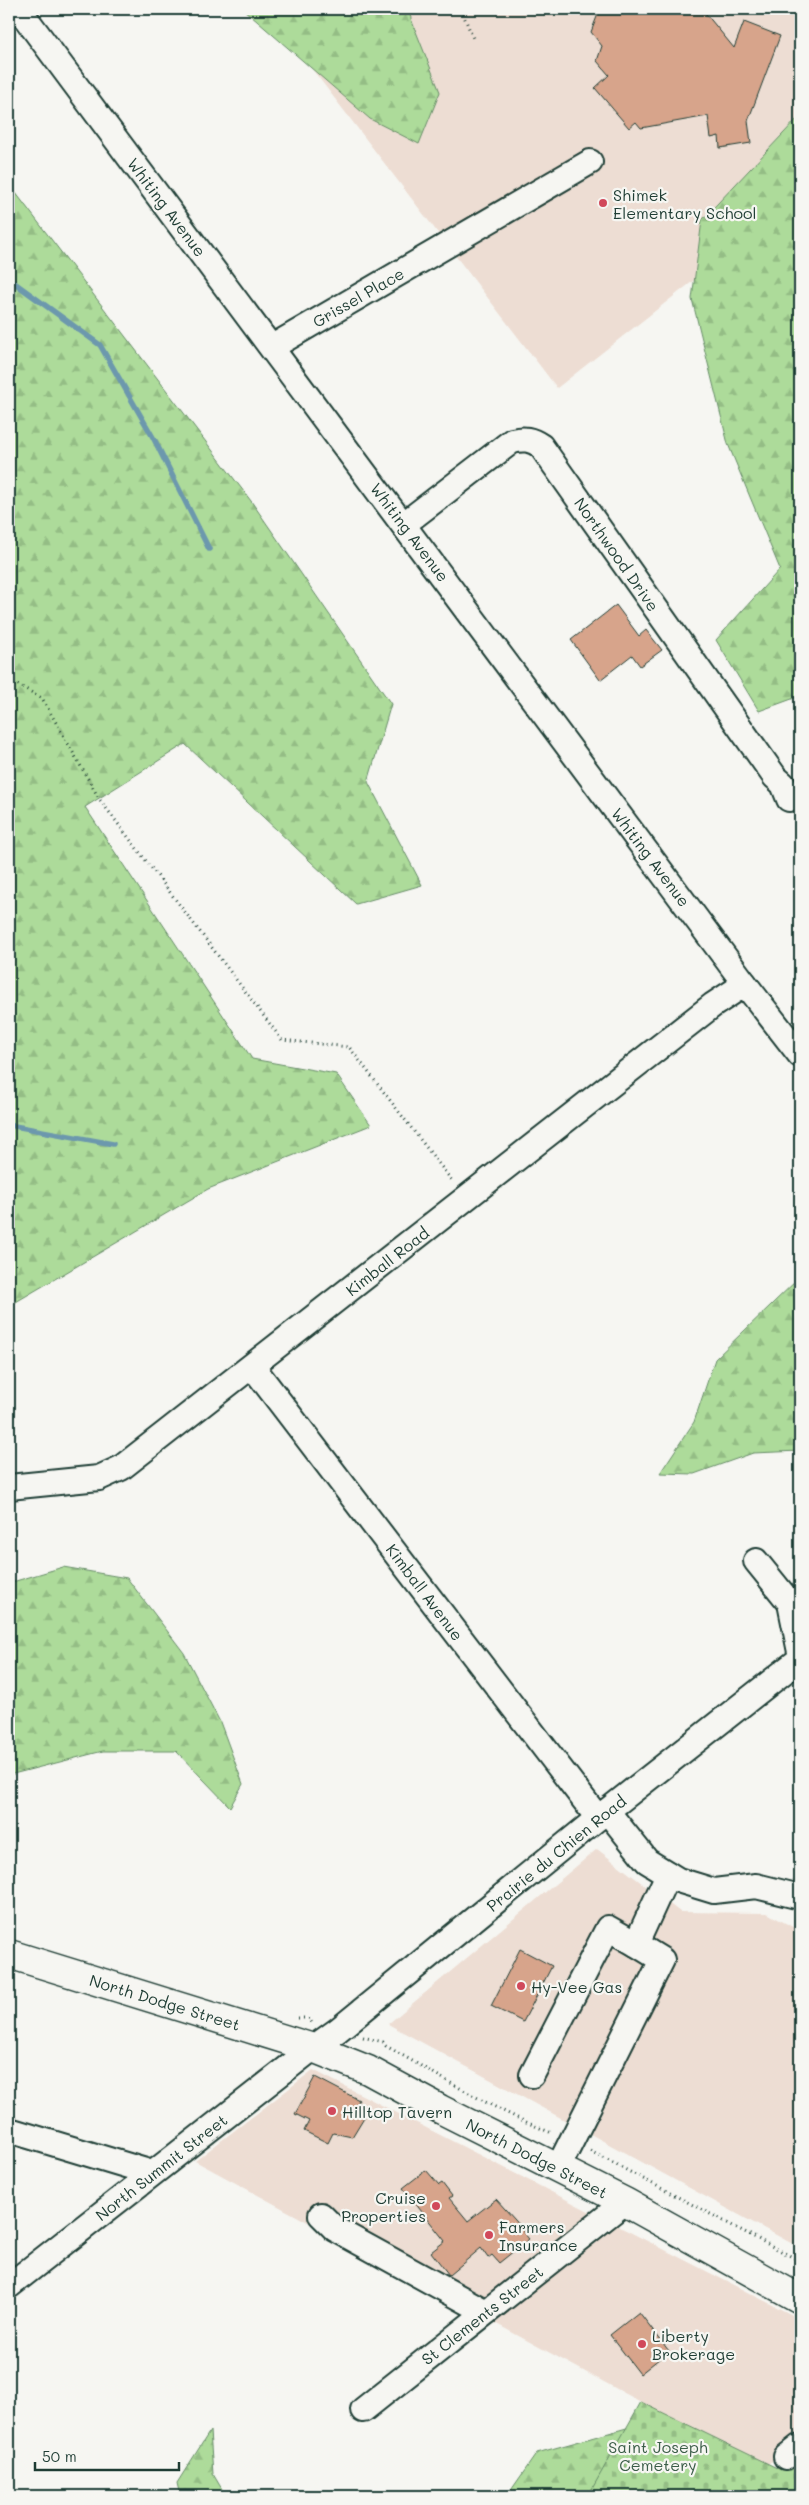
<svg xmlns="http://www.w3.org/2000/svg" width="809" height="2505" viewBox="0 0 809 2505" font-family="Mali,sans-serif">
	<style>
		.built { fill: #edddd3 }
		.forest { fill: url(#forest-firs); stroke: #668c67 }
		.cemetery { fill: url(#cemetery-stones); stroke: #668c67 }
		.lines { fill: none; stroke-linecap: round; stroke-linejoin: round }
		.stream { stroke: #6c98ad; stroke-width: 5.5 }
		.building { fill: #d7a48b; stroke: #1f3d34 }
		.minor-casing { stroke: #1f3d34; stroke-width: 28 }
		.major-casing { stroke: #1f3d34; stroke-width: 31 }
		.path { stroke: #1f3d34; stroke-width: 3; stroke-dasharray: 1 4; stroke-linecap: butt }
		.minor { stroke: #f6f6f2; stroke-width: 24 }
		.major { stroke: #f6f6f2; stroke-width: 28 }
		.poi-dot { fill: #d1495b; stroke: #f6f6f2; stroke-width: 2 }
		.labels { text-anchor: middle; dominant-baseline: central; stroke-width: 4.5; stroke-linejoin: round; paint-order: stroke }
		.poi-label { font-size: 16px; fill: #1f3d34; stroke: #f6f6f2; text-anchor: start }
		.street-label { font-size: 16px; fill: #1f3d34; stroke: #f6f6f2 }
		.park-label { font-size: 16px; fill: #3b5d48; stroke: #f6f6f2 }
	</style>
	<defs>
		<pattern id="forest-firs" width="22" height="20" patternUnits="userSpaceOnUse" patternTransform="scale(1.25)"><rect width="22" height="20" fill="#addb9a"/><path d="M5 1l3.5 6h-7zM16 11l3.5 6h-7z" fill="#94bd85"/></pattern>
		<pattern id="cemetery-stones" width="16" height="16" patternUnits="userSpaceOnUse" patternTransform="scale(1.25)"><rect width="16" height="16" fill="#addb9a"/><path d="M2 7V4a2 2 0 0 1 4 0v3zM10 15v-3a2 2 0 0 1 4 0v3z" fill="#94bd85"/></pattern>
	</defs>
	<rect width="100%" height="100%" fill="#f6f6f2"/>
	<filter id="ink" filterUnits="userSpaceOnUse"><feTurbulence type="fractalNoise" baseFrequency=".02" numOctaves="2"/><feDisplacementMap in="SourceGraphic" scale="10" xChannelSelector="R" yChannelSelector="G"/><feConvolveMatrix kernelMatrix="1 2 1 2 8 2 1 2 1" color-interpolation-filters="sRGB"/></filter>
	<g filter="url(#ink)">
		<g class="built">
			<path d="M266,9h534v188l-243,191z"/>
			<path d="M597,1849l83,63 87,1 33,18v317l-412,-224z"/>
			<path d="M313,2070l487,249v120l-32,25 -127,-62 -446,-241z"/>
		</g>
		<g class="forest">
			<path d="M243,9h167l1,10 29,73 -21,52 -49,-25z"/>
			<path d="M800,109v587l-41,15 -43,-71 64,-71 -52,-125 -36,-145 10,-79 97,-103z"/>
			<path d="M9,184l242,317 140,203 -23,78 54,103 -66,19 -171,-160 -100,63 167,252 84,15 35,51 -163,64 -199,117z"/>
			<path d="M800,1277v174l-47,2 -59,21 -34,-1 34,-51 21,-63z"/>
			<path d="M63,1567l64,11 57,75 36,69 23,62 -13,23 -54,-56h-73l-94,24v-192z"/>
			<path d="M659,2419l81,77h-233l30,-43z"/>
			<path d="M210,2431l3,43 13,22h-46l-3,-13z"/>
		</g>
		<path class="cemetery" d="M641,2402l140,68 19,-14v40h-212z"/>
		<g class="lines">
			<g class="stream">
				<path d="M9,279l91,66 54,94 55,110"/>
				<path d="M9,1125l104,19"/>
			</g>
		</g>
		<g class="building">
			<path d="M600,9h102l32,39 10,-26 36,14 -32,85 3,22 -31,5 -1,-12 -8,2 -3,-22 -67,12 -5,-6 -7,6 -34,-40 14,-13 -12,-14 5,-15 -11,-14z"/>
			<path d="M616,605l23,31 7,-6 16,20 -22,16 -8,-11 -32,25 -29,-40z"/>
			<path d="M520,1949l32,17 -29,56 -32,-16z"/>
			<path d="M315,2077l44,23 -1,2 11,7 -17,28 -19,-4 -5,10 -24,-12 5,-10 -14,-7z"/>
			<path d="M426,2170l13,15 3,-2 10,13 -3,2 19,23 28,-22 28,31 -1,2 6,7 -30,24 -7,-8 -4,3 -7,-10 -32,27 -18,-23 14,-11 -42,-53z"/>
			<path d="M639,2312l30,39 -29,23 -30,-39z"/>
		</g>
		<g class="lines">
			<g class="minor-casing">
				<g id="minor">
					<path d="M19,9l726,975 55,71"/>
					<path d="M272,347l318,-185"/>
					<path d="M404,524l108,-83c12,-3 19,-2 29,5l234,331 8,7 6,15"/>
					<path d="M253,1367l345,451"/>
					<path d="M9,1487l90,-9 22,-10 592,-463 32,-21"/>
					<path d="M756,1561l34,42 10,49"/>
					<path d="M607,1811l40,50 31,19 36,11 42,-5 44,11"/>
					<path d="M532,2075l76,-147 28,16"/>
					<path d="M9,2130l143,43"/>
					<path d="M558,2168l104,-208 -26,-16 32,-70"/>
					<path d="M321,2215l14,14 151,83"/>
					<path d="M9,2286l304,-238 25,-18 260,-212 202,-159"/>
					<path d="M363,2410l262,-208"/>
					<path d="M786,2457l14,-11"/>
				</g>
			</g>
			<g class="major-casing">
				<path id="major" d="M9,1954l304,94 55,22 72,39 185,93 175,97"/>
			</g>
			<g class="path">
				<path d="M461,9l12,29"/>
				<path d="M9,680l33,18 58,102 182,240 67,7 104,135"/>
				<path d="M298,2018h11l3,5"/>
				<path d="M363,2037l20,5 3,4c55,31 108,64 166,87"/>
				<path d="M590,2151l210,110"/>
			</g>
			<use href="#minor" class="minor"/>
			<use href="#major" class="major"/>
		</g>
	</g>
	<g class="poi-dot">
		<circle cx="603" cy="203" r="5"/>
		<circle cx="521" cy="1986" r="5"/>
		<circle cx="332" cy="2111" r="5"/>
		<circle cx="436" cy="2206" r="5"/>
		<circle cx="489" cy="2235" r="5"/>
		<circle cx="642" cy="2344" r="5"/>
	</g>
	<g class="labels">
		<g class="poi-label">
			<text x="613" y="194">Shimek<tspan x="613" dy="18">Elementary School</tspan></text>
			<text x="531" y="1986">Hy-Vee Gas</text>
			<text x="342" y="2111">Hilltop Tavern</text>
			<text x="426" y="2197" text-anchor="end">Cruise<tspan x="426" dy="18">Properties</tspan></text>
			<text x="499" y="2226">Farmers<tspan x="499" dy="18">Insurance</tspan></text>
			<text x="652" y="2335">Liberty<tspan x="652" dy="18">Brokerage</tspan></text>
		</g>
		<g class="street-label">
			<text transform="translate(167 207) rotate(53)">Whiting Avenue</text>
			<text transform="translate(358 297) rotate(-30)">Grissel Place</text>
			<text transform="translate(410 532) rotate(53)">Whiting Avenue</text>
			<text transform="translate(617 554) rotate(55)">Northwood Drive</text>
			<text transform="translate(651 857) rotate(53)">Whiting Avenue</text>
			<text transform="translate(387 1261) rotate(-38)">Kimball Road</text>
			<text transform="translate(425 1592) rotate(53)">Kimball Avenue</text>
			<text transform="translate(556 1853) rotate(-39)">Prairie du Chien Road</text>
			<text transform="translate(165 2002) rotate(17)">North Dodge Street</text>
			<text transform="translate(537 2158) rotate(27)">North Dodge Street</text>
			<text transform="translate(161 2167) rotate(-38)">North Summit Street</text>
			<text transform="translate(482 2315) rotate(-38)">St Clements Street</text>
		</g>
		<g class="park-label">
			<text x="658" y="2446">Saint Joseph<tspan x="658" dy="18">Cemetery</tspan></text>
		</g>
	</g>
	<rect width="809" height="2505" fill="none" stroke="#f6f6f2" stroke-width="30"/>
	<rect x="15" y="15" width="779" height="2475" fill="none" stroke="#1f3d34" stroke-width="2" filter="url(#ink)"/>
	<path d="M35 2462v8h144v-8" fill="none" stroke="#1f3d34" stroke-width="2.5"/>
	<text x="42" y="2462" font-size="15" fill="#1f3d34" stroke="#f6f6f2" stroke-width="4" paint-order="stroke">50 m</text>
</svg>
